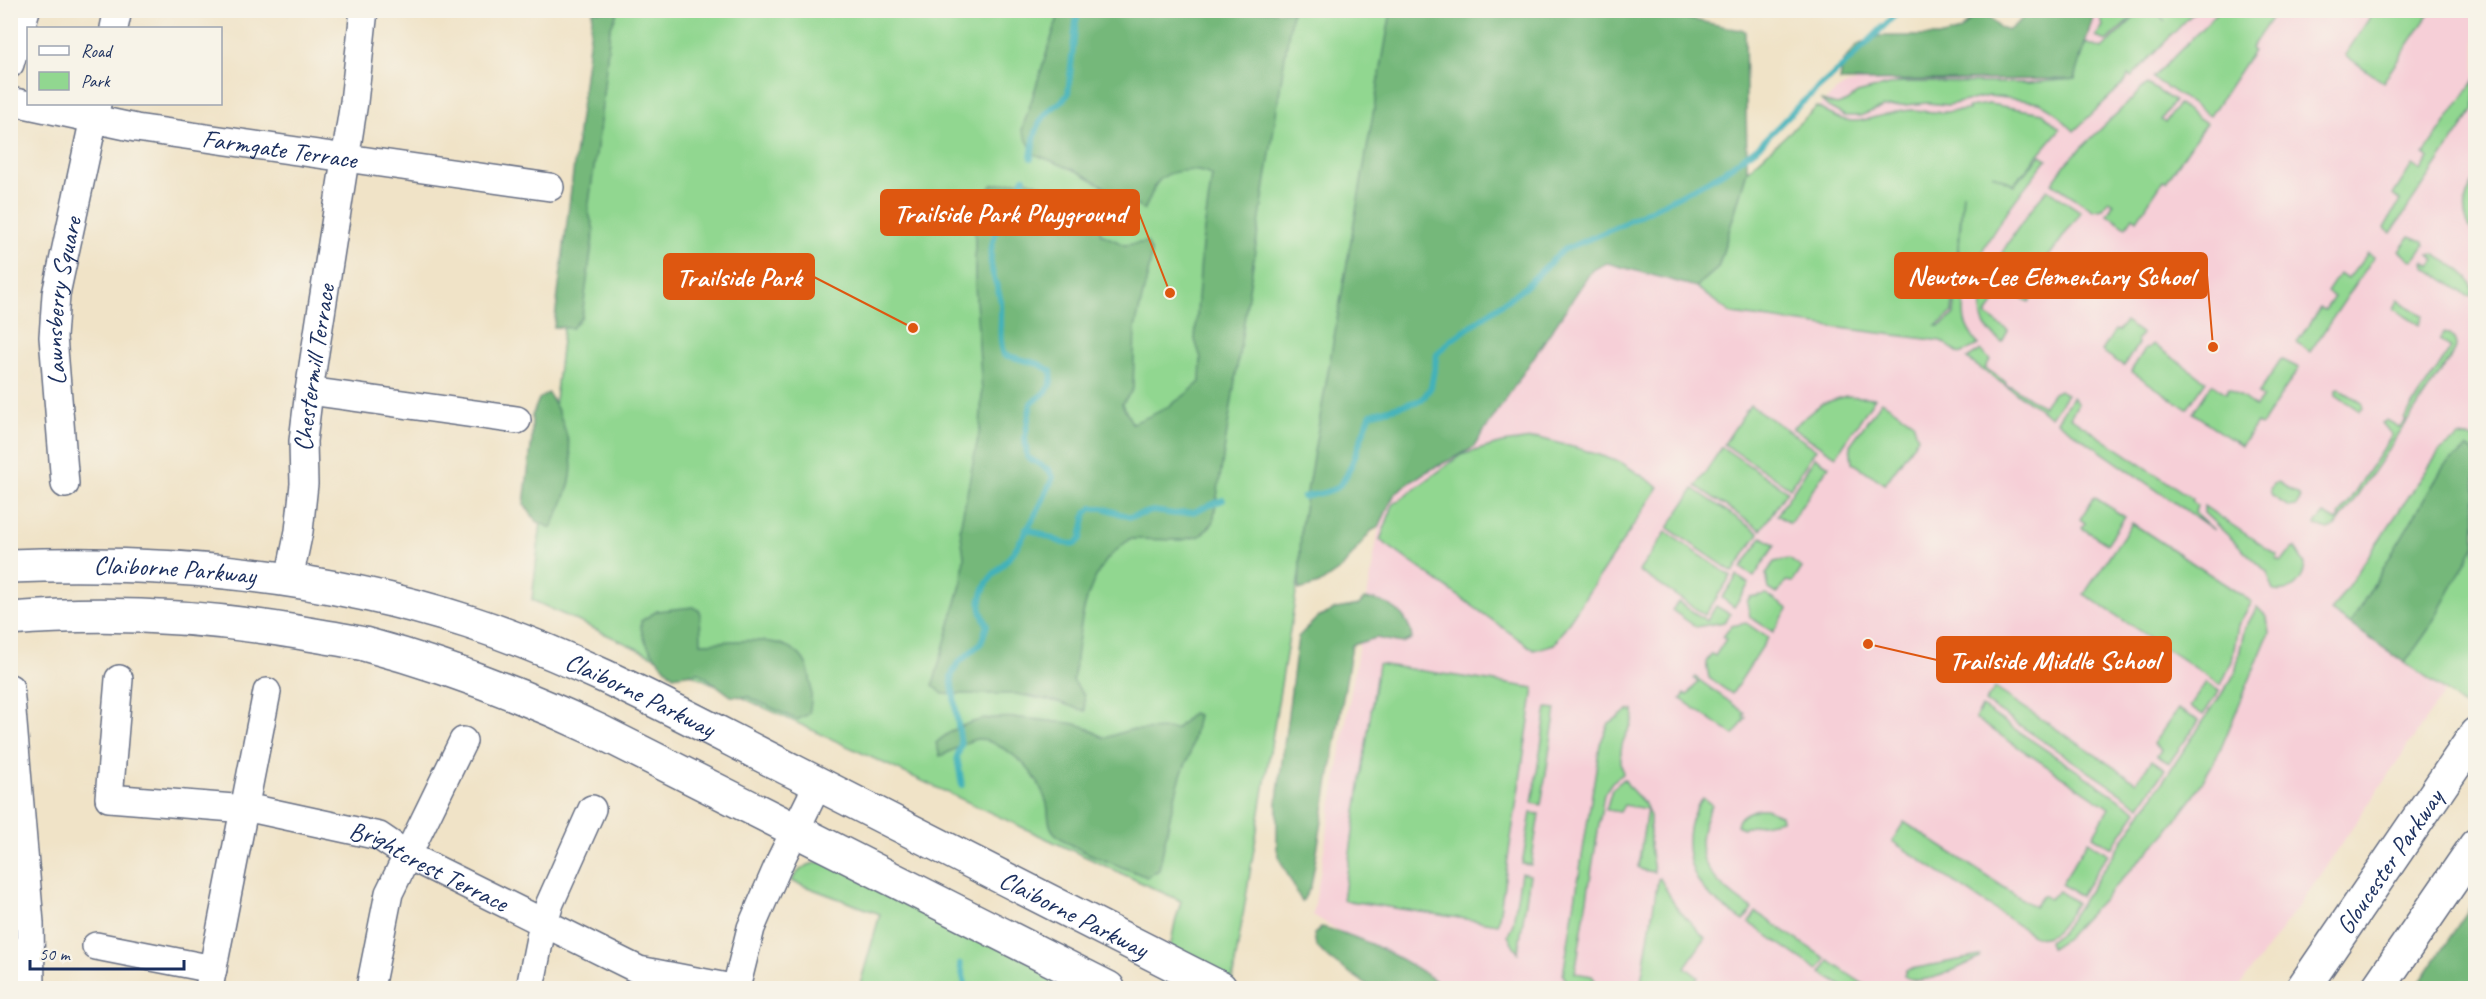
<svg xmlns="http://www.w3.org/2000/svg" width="2486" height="999" viewBox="0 0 2486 999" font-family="Caveat,sans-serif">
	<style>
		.built { fill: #f6cfd7 }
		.green { fill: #91d790; stroke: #568377; stroke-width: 1.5; fill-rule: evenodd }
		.forest { fill: #74b87a; stroke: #48746c; stroke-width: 1.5 }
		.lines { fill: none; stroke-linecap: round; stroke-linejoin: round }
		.stream { stroke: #42b2ba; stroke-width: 6 }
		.minor-casing { stroke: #666e83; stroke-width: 30 }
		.major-casing { stroke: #666e83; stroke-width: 36 }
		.minor { stroke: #fff; stroke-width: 27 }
		.major { stroke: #fff; stroke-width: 33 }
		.labels { text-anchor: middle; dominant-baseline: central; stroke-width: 4.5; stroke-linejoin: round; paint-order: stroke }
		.street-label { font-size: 26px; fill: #1b2f5e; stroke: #f7f3e8 }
		.leader { fill: none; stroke: #de5710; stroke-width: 2 }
		.callout-dot { fill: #de5710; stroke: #f7f3e8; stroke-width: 2 }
		.callout { fill: #de5710; stroke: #de5710; stroke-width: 2 }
		.callout-label { font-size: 27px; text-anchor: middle; font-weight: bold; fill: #fff }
	</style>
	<rect width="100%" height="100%" fill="#f7f3e8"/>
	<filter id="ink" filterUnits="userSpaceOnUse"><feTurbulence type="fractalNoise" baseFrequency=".0167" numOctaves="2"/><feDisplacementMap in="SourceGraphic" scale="12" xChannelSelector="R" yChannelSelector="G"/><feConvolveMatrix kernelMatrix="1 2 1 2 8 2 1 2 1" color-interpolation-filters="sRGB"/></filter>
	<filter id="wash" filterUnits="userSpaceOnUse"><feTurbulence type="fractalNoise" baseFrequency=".008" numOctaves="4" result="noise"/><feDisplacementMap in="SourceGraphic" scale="24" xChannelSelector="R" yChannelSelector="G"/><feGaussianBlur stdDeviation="1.35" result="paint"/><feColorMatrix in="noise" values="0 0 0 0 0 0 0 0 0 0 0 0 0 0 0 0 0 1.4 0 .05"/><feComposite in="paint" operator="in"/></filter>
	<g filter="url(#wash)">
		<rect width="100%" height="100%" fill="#f0e3c7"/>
		<path class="built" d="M2083,11h392v636l-171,252 -66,89h-807l-118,-73 66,-388 16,-34 29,-20 49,-25 119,-178 15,-7 89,24 22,-19 29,-97 88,-79 9,-6 18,-6z"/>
		<g class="green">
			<path d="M2103,10h36v1l-32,30 -12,-4 8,-11 -3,-11z"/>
			<path d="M600,11h792l-161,977h-68l11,-61 7,-26 -649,-301z"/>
			<path d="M2141,11h13l11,11 -10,-11h40l-64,66 -3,-2 -2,6 -52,50 -20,-20 -15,-9 -50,-6 -41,9 -21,-2 -44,4 -23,9h-15l-17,-9 -6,-6 15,4 11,-4 9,-8 44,-11 127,1 47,-4 11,-36 16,6z"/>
			<path d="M2219,11h57l-25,37 2,3 -43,65 -57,-38z"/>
			<path d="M2374,11h57l-48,71 -38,-27z"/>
			<path d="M2474,80l1,28 -84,125 -7,-5 16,-27 -7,-6 19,-30 9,6 8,-13 -5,-4z"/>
			<path d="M2147,84l27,17 -13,19 4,3 13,-19 28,19 -40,59 -3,-1 -26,39 -4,-3 -7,10 -19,-13 7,-11 -5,-3 -6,8 -10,2 -41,-27 15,-21z"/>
			<path d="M1989,104l54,9 17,16 -46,55 -22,-10 22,11 27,-30 6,4c-30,38 -91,111 -82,162 2,9 8,16 13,24l-18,9 -19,-13 -209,-27 -36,-27 22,-19 29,-97 70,-64c44,28 50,6 95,3 8,0 16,2 23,2 11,1 23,-1 34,-2l-1,-3zM1963,193l-9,122 -14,11h-3l15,-13z"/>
			<path d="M2475,179l1,57h-1c-15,-20 -13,-36 0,-57z"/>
			<path d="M2047,189l34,23 -39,54 7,6 -20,30 -24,-14 -19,27 22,16 -6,11c-6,-5 -13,-10 -17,-16 -19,-35 41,-110 62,-137z"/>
			<path d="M2410,236l13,5 1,4 -10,15 -5,-1 -10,-8z"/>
			<path d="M2368,253l6,4 -64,95 -13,-10 23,-34 5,2 9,-13 -7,-5 12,-18 9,5z"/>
			<path d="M2434,254c15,10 43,21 38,42h-4l-43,-29 -1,-5 7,4 4,-6 -6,-5z"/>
			<path d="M2398,300l25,16 -4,9 -25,-16z"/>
			<path d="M2125,322l17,12 -5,6 1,4 -14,22 -22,-15 13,-21 3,1z"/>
			<path d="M2444,332c9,1 14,11 11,19l-118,174 -8,5 -13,-4 -1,-2 9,-10 13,7 3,-4 -1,-1 53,-81 -10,-12 5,-3 12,7 7,-6 -2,-2 47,-71 -11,-8z"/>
			<path d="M2153,344l53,37 -19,28 -56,-38 14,-22 4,-1z"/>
			<path d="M1981,350l9,10 -5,8 21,14 -1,2 5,3 1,-1 32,21 10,-14 6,-3 8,4 -16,23 -84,-58z"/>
			<path d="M2281,359l18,9 -38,57 -4,-2 -16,23 -48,-33 19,-29 14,9 3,-5 27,19 7,-10 -5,-3z"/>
			<path d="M2338,388l24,15 1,5 -3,3 -24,-16v-6z"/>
			<path d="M1846,396l29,2 -39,58 -44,-28 29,-24z"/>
			<path d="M2072,397l6,7 -8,13 123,82 -1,2 5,4 -2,8 19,17 -157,-109z"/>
			<path d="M1882,401l31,21 5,16 -33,46 -33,-22 -2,-17z"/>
			<path d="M1750,405l66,44 -26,39 -66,-44z"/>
			<path d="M2459,437l16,2 1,248 -13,19 -18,-15 -114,-80 108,-159z"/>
			<path d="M1539,438l45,12 38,13 37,24 -105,157 -20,6 -154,-110 13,-35 68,-50 41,-12z"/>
			<path d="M1722,447l65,44 -26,39 -65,-44z"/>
			<path d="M1815,457l14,9 -39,57 -13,-8z"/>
			<path d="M2278,482l21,13 1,5 -4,6 -7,1 -17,-11 -2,-7 3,-5z"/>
			<path d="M1694,489l65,44 -26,39 -65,-44z"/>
			<path d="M2094,497l31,20 -18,27 -25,-16 3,-5 -5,-4z"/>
			<path d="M2204,506l74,50 -2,3 6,3 10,-13 3,-1 10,16c-1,17 -13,30 -31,27l-7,-19 -63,-59z"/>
			<path d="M2132,523l120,79 -14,23 -6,36 -11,24 -137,-91z"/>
			<path d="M1666,532l65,44 -26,39 -66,-44z"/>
			<path d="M1762,537l13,8 -21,32 -13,-9z"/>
			<path d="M1789,559l13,9 -9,14 -7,-1 -9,13 -8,-5 -3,-15 8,-12z"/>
			<path d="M1737,576l12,8 -15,23 -12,-9z"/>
			<path d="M1766,594l22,15 -15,23 -23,-15 -3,-15 3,-5z"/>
			<path d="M1678,602l29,19 9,-15 14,8 -6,8 -28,5 -24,-17z"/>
			<path d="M2257,607l10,10 2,16 -50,120 -25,43 -28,37 -100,105 -15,10 -2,-7 12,-8 174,-259 9,-43z"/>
			<path d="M1746,623l22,15 -36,56 -23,-16 -3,-16 6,-8 3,2 11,-17 -3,-2 8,-11z"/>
			<path d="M1378,664l156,24 -36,236 -155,-24z"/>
			<path d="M1695,677l50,36 -2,3 3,2 -12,17 -53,-36 4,-5 3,1 10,-13 -4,-3z"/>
			<path d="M2206,682l13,9 -16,24 -13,-9z"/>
			<path d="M1995,688l141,94 16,-22 13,9 -25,37 -155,-104z"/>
			<path d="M1982,707l155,104 -25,37 -19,-12 16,-28 -134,-90z"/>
			<path d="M1547,708l9,1 -15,96 -9,-2z"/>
			<path d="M2178,709l21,12 -30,42 -12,-7 4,-6 -8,-6z"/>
			<path d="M1629,710l1,2 4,-2c1,12 -4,16 -9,27 -6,12 -5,24 -2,37l-11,8 -8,12 -29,179 17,3 3,4 -6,7 -7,1 -13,-3 -6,-10 37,-231 9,-21z"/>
			<path d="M1624,779l6,9 15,16 5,12v29l4,27 -12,-2 -4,-3 9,-58 -23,-4 -4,7 -14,-2 6,-21z"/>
			<path d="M1703,798l9,7c-27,50 -1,77 40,104l-8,12c-11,-8 -24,-15 -34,-25 -26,-25 -30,-69 -7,-98z"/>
			<path d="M1759,809h7l15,6 1,5 -40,8 -5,-3c1,-10 13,-14 22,-16z"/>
			<path d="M1531,813l8,1 -8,51 -9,-1z"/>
			<path d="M1904,822l130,85 9,-12 6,4 10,-8 17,12c-10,14 -19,38 -40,34l-144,-96z"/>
			<path d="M2088,841l20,13 -28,42 -19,-12z"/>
			<path d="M825,861l258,127h-224l21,-74 -89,-33c9,-14 18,-18 34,-20z"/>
			<path d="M1521,873l9,2 -12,78 -10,-17 5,-13z"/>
			<path d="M1660,878l16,29 29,31 -20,29 13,10 -10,11h-48l18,-109z"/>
			<path d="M1756,912l70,47 -8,11 -69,-47z"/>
			<path d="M1980,956v2c-19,8 -57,31 -76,18l2,-6z"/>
			<path d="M1829,961l40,27h-24l-24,-15z"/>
		</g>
		<g class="forest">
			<path d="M593,11h25l-8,18 -11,104 -11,77 6,20 -12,87 -10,11 -18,-1z"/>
			<path d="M1060,11h232l-79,512 -13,13 -18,4 -53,-1c-7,7 -17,14 -23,22 -26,33 -27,80 -33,120l11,14 1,16 -27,-9 -42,-8h-73l-10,-9 29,-104 2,-25 -4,-28 20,-100 2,-35 -7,-108v-52l4,-30 13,-18 34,-5 48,15 21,10 6,29 24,11 22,-3 4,9 -1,14 -15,63 -2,61 -11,15 10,19c27,-9 48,-22 68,-41l1,-24 -6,-18 7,-96 10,-68c-14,-8 -44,-8 -55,7 -5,7 -8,19 -13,27l-65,-38 -45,-18 -12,-24z"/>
			<path d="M1391,11h262l92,20 2,140 -29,97 -22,19 -89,-24 -15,7 -119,178 -49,25 -29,20 -16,34 -8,4 -29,37 -23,16 -20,6 2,-64z"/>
			<path d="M2025,11h70l-21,68 -234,2 3,-20 15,-16 21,-9h64l17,-5 15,-17 11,-2 12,15 11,3 13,-11z"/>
			<path d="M548,393c13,18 27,60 23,83 -3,18 -12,35 -20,52l-15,-7 -12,-17 8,-65v-23l7,-17z"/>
			<path d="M2468,448l7,4v93l-47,85 -23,33 -55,-39 94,-158z"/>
			<path d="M1364,599c25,1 45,14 48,40l-10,4 -26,-5 -24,7 -41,241 -9,16 -21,-40 -4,-13v-49l21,-163 20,-20 18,-8 23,-4z"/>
			<path d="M693,607l7,4 1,32c36,-1 102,-15 109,34 2,14 2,24 -1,37l-12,6 -48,-23 -18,-1 -32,-24 -26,4c-14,-15 -34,-34 -32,-55l16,-10z"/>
			<path d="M1192,713l6,2 -8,39 -9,21 -10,37 -12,58 -12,7c-23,-10 -80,-28 -94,-46 -6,-7 -4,-19 -6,-27 -9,-29 -26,-47 -52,-60 -7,-3 -14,-7 -22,-4 -12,4 -21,12 -33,16l-4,-13c33,-30 71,-28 113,-22 11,2 26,1 36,6 7,3 13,8 20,11l24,-8 47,-1z"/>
			<path d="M2475,900v88h-59z"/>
			<path d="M1322,927c44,11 88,35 124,61h-74l-44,-30 -12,-12 -2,-12z"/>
		</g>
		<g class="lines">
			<g class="stream">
				<path d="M1031,158c3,-19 4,-34 19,-48 7,-6 13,-8 18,-16l8,-73 4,-11"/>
				<path d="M1303,497c10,-2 24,-4 33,-9 16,-10 25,-56 35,-74l51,-14 9,-13 6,-33 13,-13 74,-53 39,-38 52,-22 79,-40 28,-15 37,-27 37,-38 55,-49 49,-49"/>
				<path d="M1026,528l37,15 12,1 6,-6 5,-25 6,-5h11l27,9 23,-6 22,3 18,-2 30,-12"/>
				<path d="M962,785l-5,-28 4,-12 -10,-68 6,-13 24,-21 6,-18c-5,-11 -9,-18 -5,-30 5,-20 22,-28 32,-44 15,-23 29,-49 39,-74l-4,-7 -22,-13 -2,-20 6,-34c13,-9 23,-15 20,-32l-12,-7 -35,-9c-6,-16 -2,-34 -3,-51 -1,-14 -9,-27 -10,-40 -3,-32 20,-59 33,-86"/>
				<path d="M960,964l6,24"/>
			</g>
		</g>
	</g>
	<g filter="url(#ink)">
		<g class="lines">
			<g class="minor-casing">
				<g id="minor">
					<path d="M114,28l4,-18"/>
					<path d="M10,64l16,-54"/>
					<path id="s1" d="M10,101l126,27 414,59"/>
					<path d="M309,391l208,29"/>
					<path id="s2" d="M65,484l-12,-147 3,-43 41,-190"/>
					<path id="s3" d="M289,579l10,-48 5,-47 -1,-43 6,-50 45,-289 10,-92"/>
					<path id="s4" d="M119,679l-10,119 150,12 120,26 28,19 232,115 93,18"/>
					<path d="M10,688l20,235 1,65"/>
					<path d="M96,946l117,23"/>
					<path d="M209,988l58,-296"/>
					<path d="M370,988l19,-95 74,-152"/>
					<path d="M530,988l11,-55 9,-30 42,-94"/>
					<path d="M736,988l15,-60 30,-69 37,-75"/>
				</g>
			</g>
			<g class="major-casing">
				<g id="major">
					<path id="s5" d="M10,566c155,-6 311,8 459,56 114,37 219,96 326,150 141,72 283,144 425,216"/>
					<path d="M10,619c96,-8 192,-3 287,13 22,4 45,7 67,12 82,22 159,51 235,87l509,257"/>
					<path id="s6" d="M2303,988l173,-254"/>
					<path d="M2378,988l98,-143"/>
				</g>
			</g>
			<use href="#minor" class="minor"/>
			<use href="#major" class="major"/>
		</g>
	</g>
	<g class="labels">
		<g class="street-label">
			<text stroke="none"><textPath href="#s1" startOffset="274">Farmgate Terrace</textPath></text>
			<text stroke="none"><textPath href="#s2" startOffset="184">Lawnsberry Square</textPath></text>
			<text stroke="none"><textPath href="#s3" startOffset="213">Chestermill Terrace</textPath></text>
			<text stroke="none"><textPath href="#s5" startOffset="165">Claiborne Parkway</textPath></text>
			<text stroke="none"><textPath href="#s5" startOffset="651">Claiborne Parkway</textPath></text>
			<text stroke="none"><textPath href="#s6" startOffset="153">Gloucester Parkway</textPath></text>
			<text stroke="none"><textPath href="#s4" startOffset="450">Brightcrest Terrace</textPath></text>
			<text stroke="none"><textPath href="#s5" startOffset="1137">Claiborne Parkway</textPath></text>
		</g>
	</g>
	<path class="leader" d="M1170 293L1139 213M2213 347L2207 275M913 328L814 277M1868 644L1937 660"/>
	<g class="callout-dot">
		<circle cx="1170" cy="293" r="6"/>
		<circle cx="2213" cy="347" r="6"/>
		<circle cx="913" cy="328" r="6"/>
		<circle cx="1868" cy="644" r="6"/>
	</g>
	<g class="callout">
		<rect x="881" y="190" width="258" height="45" rx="6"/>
		<rect x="1895" y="253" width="312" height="45" rx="6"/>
		<rect x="664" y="254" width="150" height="45" rx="6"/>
		<rect x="1937" y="637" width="234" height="45" rx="6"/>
	</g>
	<g class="callout-label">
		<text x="1010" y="222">Trailside Park Playground</text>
		<text x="2051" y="285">Newton-Lee Elementary School</text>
		<text x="739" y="286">Trailside Park</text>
		<text x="2054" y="669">Trailside Middle School</text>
	</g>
	<rect width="2486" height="999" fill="none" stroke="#f7f3e8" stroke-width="36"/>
	<rect x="27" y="27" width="195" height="78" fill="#f7f3e8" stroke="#9fa5b1" stroke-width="1.5"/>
	<rect x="39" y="46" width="30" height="9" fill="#ffffff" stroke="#9fa5b1" stroke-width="1.5"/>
	<text x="81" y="57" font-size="18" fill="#1b2f5e">Road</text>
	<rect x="39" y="72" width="30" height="18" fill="#91d790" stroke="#9fa5b1" stroke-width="1.5"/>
	<text x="81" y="87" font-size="18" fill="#1b2f5e">Park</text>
	<path d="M30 960v9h154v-9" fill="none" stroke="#1b2f5e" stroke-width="3"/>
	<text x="39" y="960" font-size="18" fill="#1b2f5e" stroke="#f7f3e8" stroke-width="4.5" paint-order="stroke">50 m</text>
</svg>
